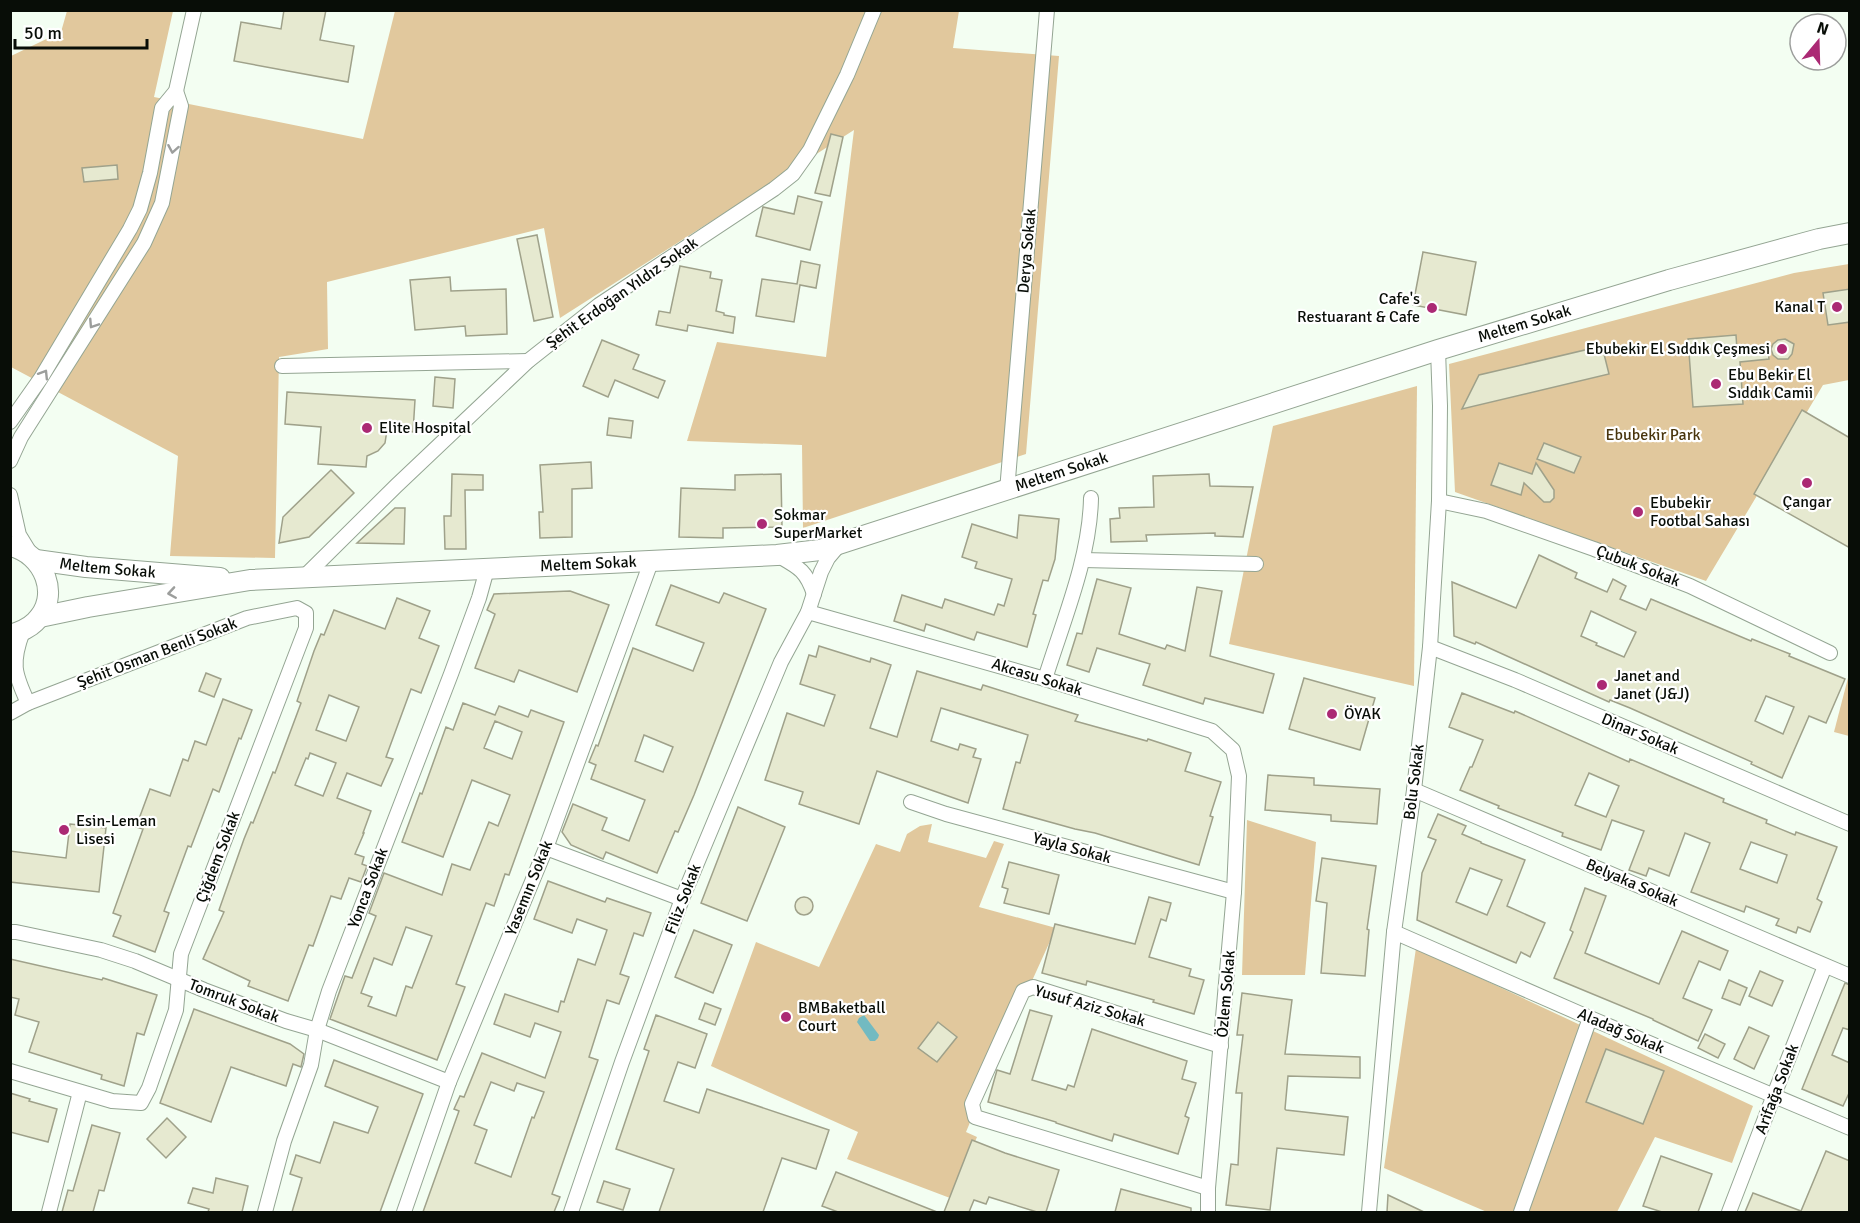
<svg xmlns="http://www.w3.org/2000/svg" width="1860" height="1223" viewBox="0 0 1860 1223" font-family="Signika,sans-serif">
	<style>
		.green { fill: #e1c89d }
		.water { fill: #72bac1 }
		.building { fill: #e6e9d0; stroke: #9fa18a; stroke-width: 1.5; fill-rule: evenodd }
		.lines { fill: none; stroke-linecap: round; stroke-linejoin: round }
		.street-casing { stroke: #94a593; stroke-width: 16 }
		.secondary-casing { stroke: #94a593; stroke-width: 22 }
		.street { stroke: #fff; stroke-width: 14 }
		.secondary { stroke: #fff; stroke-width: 20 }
		.oneway { stroke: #9c9e9c }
		.poi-dot { fill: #ab2974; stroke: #fff; stroke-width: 2 }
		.labels { text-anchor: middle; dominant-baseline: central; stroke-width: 4.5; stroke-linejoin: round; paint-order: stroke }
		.street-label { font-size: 16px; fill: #080d07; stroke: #fff }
		.poi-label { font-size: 16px; fill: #080d07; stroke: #fff; text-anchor: start }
		.park-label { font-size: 16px; fill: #48340c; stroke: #fff }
	</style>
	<rect width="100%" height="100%" fill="#f3fef2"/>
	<g class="green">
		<path d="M67,11h106l-19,86 209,42 32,-128h564l-6,37 106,8 -33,398 -223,74 -1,-83 -115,-4 30,-99 109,15 28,-227 -294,188 -16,-90 -217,54 1,67 -49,8 -4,201 -105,-2 8,-100 -167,-89v-311l50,-24z"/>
		<path d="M1849,264v116l-26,5 -117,196 -251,-89 -6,-128 345,-91z"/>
		<path d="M1417,386l-3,300 -185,-42 44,-218z"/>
		<path d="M1849,674v62l-15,-4z"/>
		<path d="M1247,820l69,22 -11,133h-63z"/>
		<path d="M932,824l-4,18 58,16 8,-17 10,3 -25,63 77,21 -60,132 -30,72 11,5 -27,61 -103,-39 11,-27 -147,-66 45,-124 63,25 57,-123 24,8 7,-18 13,-8z"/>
		<path d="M1416,948l337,158 -21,57 -77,-26 -38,75h-130l-103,-44z"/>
	</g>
	<path class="water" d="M864,1015l15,20 -1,3 -3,3h-5l-13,-19 2,-4z"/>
	<g class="building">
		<path d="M284,10h42l-6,30 34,6 -6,36 -114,-21 7,-39 40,7z"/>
		<path d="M831,134l12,3 -13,59 -15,-3z"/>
		<path d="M117,165l1,14 -34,3 -2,-14z"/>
		<path d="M798,196l24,6 -12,48 -54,-14 7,-29 31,7z"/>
		<path d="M537,235l16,82 -19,4 -17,-82z"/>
		<path d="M1423,252l53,10 -10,53 -53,-10z"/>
		<path d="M801,261l19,4 -4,23 -16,-3 -6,37 -38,-6 6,-37 35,5z"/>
		<path d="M680,266l31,6 -1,6 12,2 -6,31 8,2v2l11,2 -2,16 -45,-8 -1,6 -31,-6 3,-14 11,2z"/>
		<path d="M450,277l1,14 55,-2 1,45 -41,2 -1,-10 -50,4 -5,-50z"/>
		<path d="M1850,289v33l-22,3 -5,-32z"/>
		<path d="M1736,335l1,15 31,1 1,8 -29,3 3,42 -50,3 -5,-68z"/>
		<path d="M1785,339l9,5 -2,10 -4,5h-10l-5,-4 -2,-6 2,-5 5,-4z"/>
		<path d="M602,340l37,15 -6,14 32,12 -7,17 -43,-18 -7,17 -25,-11z"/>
		<path d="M1602,346l7,28 -147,35 17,-34z"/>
		<path d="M435,377l20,2 -2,29 -20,-2z"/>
		<path d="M287,392l128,8 -2,32 -26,-2 -2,13 -7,8 -11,5 -1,11 -48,-3 3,-37 -36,-3z"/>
		<path d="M1802,410l48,28v110l-96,-54z"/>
		<path d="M609,418l24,3 -2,17 -24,-3z"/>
		<path d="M1544,443l37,14 -7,16 -37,-14z"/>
		<path d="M591,462l1,26 -20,1v48l-32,1 -1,-26h4l-3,-47z"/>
		<path d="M1499,463l33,11 4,-11 18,27v8l-4,4h-6l-20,-19 -3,12 -30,-10z"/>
		<path d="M331,470l23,23 -45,44 -30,6 4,-26z"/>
		<path d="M452,474l31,1v15h-18l1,59h-21l-1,-33h7z"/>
		<path d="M781,474l1,53 -59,1v10l-44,-1 2,-49 54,2v-15z"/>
		<path d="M1209,474l1,12 43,1 -10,50 -28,-1v-3l-69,2 1,6 -36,1 -1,-23 10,-1 -1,-10 35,-1 -1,-31z"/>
		<path d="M395,508h10l-1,36 -47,-1z"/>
		<path d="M1019,515l40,4 -4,40 -7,22 -5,-1 -10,34 3,1 -9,32 -50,-15 -3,8 -48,-16 -2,7 -30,-10 8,-26 40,13 3,-9 49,16 4,-11 6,2 8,-27 -37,-11 2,-6 -15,-5 10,-33 45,14z"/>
		<path d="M1539,555l38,18 -2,5 32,14 6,-13 13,7 -6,13 26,11 5,-11 100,42 1,-2 38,15 -1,2 56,23 -19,44 -17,-7 -27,62 -31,-14 1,-2 -122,-54 -20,-8 -1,2 -133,-60 -1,2 -21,-8 -2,-54 64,26zM1591,611l45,21 -12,25 -28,-12 1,-2 -16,-7zM1766,696l28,11 -11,27 -28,-13z"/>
		<path d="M1097,579l34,9 -12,46 46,15 2,-4 18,6 12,-64 25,4 -12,65 64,18 -11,39 -58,-15 -2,6 -60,-19 7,-21 -53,-16 -8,24 -22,-7 10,-32 5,1z"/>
		<path d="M671,585l48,18 5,-10 42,16 -72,186 -16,37 -3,-1 -18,42 -51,-21 -3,7 -32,-14 -9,-13 11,-28 34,14 -5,12 27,11 16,-41 -54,-21 5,-14 -7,-3 7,-17 2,1 35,-98 60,23 11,-28 -48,-18zM644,735l29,12 -10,25 -28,-11z"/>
		<path d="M570,591l39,14 -32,87 -58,-22 -5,12 -39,-14 20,-54 -8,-4 7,-16z"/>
		<path d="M397,598l33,13 -11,27 20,8 -18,47 -10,-4 -25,68 7,2 -12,27 -34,-13 -10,25 34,13 -8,22h1l-9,21 9,3 -2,7 5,2 -6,16 -12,-4 -8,21 -10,-3 -18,50 -4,-1 -21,56 -40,-15 2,-5 -47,-22 21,-47 -5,-2 25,-71 7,-17 2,1 20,-51 2,1 26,-70 -4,-2 17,-50 7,-17 3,1 10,-25 51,19zM329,695l30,12 -13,34 -30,-11zM310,753l26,10 -13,33 -28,-11 11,-27 2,1z"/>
		<path d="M819,646l51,16 1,-4 20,7 -21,63 27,9 20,-66 64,19 2,-5 95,30 -3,6 72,20 1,-2 43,14 -6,18 36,11 -11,34 3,1 -14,48 -104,-32 -20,-4 -72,-20 13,-47 4,1 8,-28 -87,-27 -10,33 27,9 2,-6 16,5 -3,8 8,2 -13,44 -91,-32 -18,53 -60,-20 4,-12 -38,-12 22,-67 37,13 11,-31 -35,-11 9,-29 7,2z"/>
		<path d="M206,673l15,6 -7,18 -15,-6z"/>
		<path d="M1304,678l71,20 -15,52 -71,-21z"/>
		<path d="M1462,693l52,20 1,-2 114,51 1,-3 42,18 52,22 -1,3 44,18 -1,3 29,12 1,-3 41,15 -20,52 5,3 -12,30 -12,-5 -2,6 -20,-8 3,-6 -33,-13 -2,6 -53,-20 19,-49 -25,-10 -16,43 -20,-8 -3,8 -17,-6 15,-39 -32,-11 -11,30 -39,-14 1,-3 -65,-25 1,-2 -39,-16 10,-23h2l11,-27 -34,-13zM1589,773l30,13 -13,31 -31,-12zM1751,842l36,13 -10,28 -37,-14z"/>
		<path d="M223,699l29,11 -11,29 -2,-1 -20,54 -6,-3 -22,58 -3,-1 -24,65 5,2 -14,39 -42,-16 8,-20 -8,-3 30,-84 -7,-2 14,-38 20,7 13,-37 5,2 7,-20 11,4z"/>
		<path d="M463,703l32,12 4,-9 29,11 3,-7 33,12 -55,153 -4,-1 -11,32 -8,-3 -30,81 9,3 -28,73 -107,-41 15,-43 7,2 24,-62 -7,-3 15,-40 58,22 10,-31 18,6 19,-48 9,4 12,-31 -38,-15 -29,77 -41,-15 18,-49 2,1 24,-67 7,3zM495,721l27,11 -10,27 -28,-11zM406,927l26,9 -20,52 -6,-2 -10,30 -28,-10 4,-9 -11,-4 13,-35 18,7z"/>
		<path d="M1268,775l46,3v7l66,4 -3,35 -46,-3v-6l-66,-5z"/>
		<path d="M738,807l47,20 -38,94 -46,-18z"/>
		<path d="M1438,814l28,12 -4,8 19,8v1l44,17 -18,46 38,17 -15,34 -9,-5 -5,11 -99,-43 5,-47 14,-33 -8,-3zM1470,868l32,12 -15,35 -31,-13z"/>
		<path d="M70,824l36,4 -7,64 -89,-10v-31l56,7z"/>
		<path d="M1322,858l54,8 -9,63 2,1 -4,46 -44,-3 6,-70 -11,-2z"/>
		<path d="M1009,862l50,13 -10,39 -45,-11 4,-14 -6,-2z"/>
		<path d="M548,881l57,21 2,-4 44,15 -8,23 -9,-3 -14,41 9,3 -10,27 -12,-4 -18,57 9,3 -46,134 8,3 -6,15h-131l36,-101 -5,-2 6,-13 4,1 18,-44 63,25 16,-46 -26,-9 -5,14 -36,-13 11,-30 53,18 3,-11 3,1 14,-43 17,6 12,-35 -30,-11 -5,14 -38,-14zM491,1082l23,9 3,-8 27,9 -10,26 -2,-1 -21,60 -36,-14 12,-33 -13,-5z"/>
		<path d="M1585,888l21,8 -21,57 74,31 23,-53 46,20 -8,19 -21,-9 -16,37 29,12 -14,31 -45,-21v-1l-99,-41 19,-46 -3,-2z"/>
		<path d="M1149,897l22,6 -5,18 -5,-2 -12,38 42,12 -2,7 15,4 -10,34 -41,-12 1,-2 -67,-19 -1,4 -44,-12 13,-49 80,20z"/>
		<circle cx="804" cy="906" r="9"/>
		<path d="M694,930l38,15 -19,48 -38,-16z"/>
		<path d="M10,959l92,21 1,-2 54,17 -13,40 -7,-2 -13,53 -23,-7 1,-4 -73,-23 10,-30 -24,-7 4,-16 -9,-2z"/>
		<path d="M1760,971l23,10 -11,25 -23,-10z"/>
		<path d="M1729,980l18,8 -7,17 -18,-7z"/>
		<path d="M1845,983l5,2v45l-7,-2 -11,27 18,8v28l-7,15 -41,-17z"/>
		<path d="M1242,993l50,7 -7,54 75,3v21l-72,-2 -3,33 1,1 62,7 -4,38 -67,-7 -7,62 -44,-5 5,-41 7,1 4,-72h-6l7,-58h-6z"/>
		<path d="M705,1003l16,6 -6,16 -16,-6z"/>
		<path d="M194,1009l96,35 14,10 -3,13 -8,-3 -7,22 -55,-19 -20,55 -51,-19z"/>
		<path d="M1030,1010l22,6 -20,64 34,10 2,-5 6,2 18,-58 95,32 -5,18 14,4 -11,33 4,2 -11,36 -64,-20 -2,7 -56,-18v-1l-68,-20 9,-32 13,4z"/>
		<path d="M656,1015l51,19 -12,34 -17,-6 -14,39 35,12 8,-24 122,41 -13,39 -34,-11 -19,54h-104l15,-43 -58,-20 33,-98 -5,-2z"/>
		<path d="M938,1022l19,15 -20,25 -19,-14z"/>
		<path d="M1749,1027l20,9 -15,33 -20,-10z"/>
		<path d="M1705,1034l20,10 -7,14 -20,-10z"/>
		<path d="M1606,1049l58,22 -21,53 -57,-22z"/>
		<path d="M334,1060l89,34 -43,118h-88l10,-34 -12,-4 6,-19 24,8 14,-41 34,11 10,-26 -53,-21z"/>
		<path d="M10,1093l20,6 -1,2 28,8 -9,33 -38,-10z"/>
		<path d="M167,1118l19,19 -20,21 -19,-19z"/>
		<path d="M92,1125l28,8 -16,58 -5,-1 -6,22h-31l6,-22 5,1z"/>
		<path d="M972,1140l33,13 54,17 -13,42h-9l-48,-15 -3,7 -12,-4 -5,12h-25z"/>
		<path d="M1826,1151l24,10v51h-105l8,-19 48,18z"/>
		<path d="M1661,1156l51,18 -14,38h-36l-19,-6z"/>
		<path d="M836,1172l101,40h-99l-16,-6z"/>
		<path d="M216,1178l32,8 -6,26h-34l1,-3 -21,-6 5,-15 20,5z"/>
		<path d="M604,1181l26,8 -7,21 -26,-8z"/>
		<path d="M1121,1189l70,19v4h-76z"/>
		<path d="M1388,1195l36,17h-37z"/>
	</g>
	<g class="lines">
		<g class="street-casing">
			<g id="street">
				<path d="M282,366l246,-5"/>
				<path d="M10,422l31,-44 89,-149 10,-20 10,-36 12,-65 14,-17 18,-81"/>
				<path d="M10,461l11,-24 123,-194 18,-40 19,-97 -5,-15"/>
				<path d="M1007,491l40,-481"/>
				<path d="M10,495l9,40 11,18"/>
				<path d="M1439,501l47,10 108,38 96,37 140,67"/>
				<path d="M777,555c21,12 29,15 37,39"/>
				<path d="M1083,560l173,4"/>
				<path d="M304,577l92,-91 132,-125 71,-56 175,-116 19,-15 17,-24 37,-75 27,-65"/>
				<path d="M808,612l237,67 167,52 21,19 6,26 -5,116 -26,296v24"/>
				<path d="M23,631c-12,32 -9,42 5,72"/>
				<path d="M1430,647l85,33 335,144"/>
				<path d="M1045,679c18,-58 45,-121 46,-181"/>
				<path d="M10,713l18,-10 219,-85 50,-10 9,5v15l-125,326 -5,56 -27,78 -8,15 -29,-2 -102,-30"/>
				<path d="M1414,790l436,186"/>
				<path d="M911,802l35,12 288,78"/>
				<path d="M546,848l136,51"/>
				<path d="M10,932h6l85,18 34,11 69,29 82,31 31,9 132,52"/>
				<path d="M1394,932l196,86 260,110"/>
				<path d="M1208,1188l-233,-71 -3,-13 51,-113 10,-4 188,59"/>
				<path d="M49,1212l31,-120"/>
				<path d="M265,1212l19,-71 27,-76 6,-35 12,-39 122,-317 28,-76 8,-29"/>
				<path d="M404,1212l45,-130 97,-234 105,-286"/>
				<path d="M571,1212l51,-150 60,-163 99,-237 27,-50 13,-40 7,-14 11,-13"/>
				<path d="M1369,1212l25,-280 20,-142 16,-143 9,-146 1,-95 -2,-56"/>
				<path d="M1521,1212l69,-194"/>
				<path d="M1729,1212l45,-117 51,-129"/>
			</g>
		</g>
		<g class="secondary-casing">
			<g id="secondary">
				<path d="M10,546c34,7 52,51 25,76 -7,7 -15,10 -25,13"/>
				<path id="s1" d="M36,560l50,7 134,11"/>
				<path id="s2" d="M40,617l48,-10 162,-27 527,-25 43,-5 618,-200 231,-70 150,-41 31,-6"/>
			</g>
		</g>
		<use href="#street" class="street"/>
		<use href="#secondary" class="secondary"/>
	</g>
	<defs><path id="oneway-chevron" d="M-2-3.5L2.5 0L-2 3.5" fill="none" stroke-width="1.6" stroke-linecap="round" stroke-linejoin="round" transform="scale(1.5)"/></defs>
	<g class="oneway">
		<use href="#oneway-chevron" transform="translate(173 149) rotate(100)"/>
		<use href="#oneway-chevron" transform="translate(93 324) rotate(123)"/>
		<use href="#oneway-chevron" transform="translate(44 374) rotate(-58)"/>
		<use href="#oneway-chevron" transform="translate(172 593) rotate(171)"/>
	</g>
	<g class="poi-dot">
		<circle cx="1837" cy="307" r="6"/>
		<circle cx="1432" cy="308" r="6"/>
		<circle cx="1782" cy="349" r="6"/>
		<circle cx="1716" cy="384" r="6"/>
		<circle cx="367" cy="428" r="6"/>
		<circle cx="1807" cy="483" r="6"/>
		<circle cx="1638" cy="512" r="6"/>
		<circle cx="762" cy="524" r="6"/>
		<circle cx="1602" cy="685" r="6"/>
		<circle cx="1332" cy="714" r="6"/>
		<circle cx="64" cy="830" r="6"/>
		<circle cx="786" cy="1017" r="6"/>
	</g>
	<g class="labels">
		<g class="street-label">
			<text transform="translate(1027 251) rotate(-85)">Derya Sokak</text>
			<text transform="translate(622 293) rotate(-35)">Şehit Erdoğan Yıldız Sokak</text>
			<text stroke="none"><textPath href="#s2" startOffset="1524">Meltem Sokak</textPath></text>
			<text stroke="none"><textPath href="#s2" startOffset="1038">Meltem Sokak</textPath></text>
			<text stroke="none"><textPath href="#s2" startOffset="552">Meltem Sokak</textPath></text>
			<text transform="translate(1638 566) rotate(21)">Çubuk Sokak</text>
			<text stroke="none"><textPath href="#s1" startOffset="72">Meltem Sokak</textPath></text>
			<text transform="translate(157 653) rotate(-21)">Şehit Osman Benli Sokak</text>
			<text transform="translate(1037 677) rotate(17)">Akcasu Sokak</text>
			<text transform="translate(1640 734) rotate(23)">Dinar Sokak</text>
			<text transform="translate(1414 782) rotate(-83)">Bolu Sokak</text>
			<text transform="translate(1072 848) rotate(15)">Yayla Sokak</text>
			<text transform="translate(218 857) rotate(-69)">Çiğdem Sokak</text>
			<text transform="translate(1632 883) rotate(23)">Belyaka Sokak</text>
			<text transform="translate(368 888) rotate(-69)">Yonca Sokak</text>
			<text transform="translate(529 888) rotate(-68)">Yasemın Sokak</text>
			<text transform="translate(683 899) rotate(-69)">Filiz Sokak</text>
			<text transform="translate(1226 994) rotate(-85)">Özlem Sokak</text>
			<text transform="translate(234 1001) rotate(21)">Tomruk Sokak</text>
			<text transform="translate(1090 1006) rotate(16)">Yusuf Aziz Sokak</text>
			<text transform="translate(1621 1031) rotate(23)">Aladağ Sokak</text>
			<text transform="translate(1777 1089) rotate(-69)">Arifağa Sokak</text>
		</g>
		<g class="poi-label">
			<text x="1420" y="299" text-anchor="end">Cafe's<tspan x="1420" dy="18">Restuarant &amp; Cafe</tspan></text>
			<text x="1825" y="307" text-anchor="end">Kanal T</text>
			<text x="1770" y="349" text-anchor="end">Ebubekir El Sıddık Çeşmesi</text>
			<text x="1728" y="375">Ebu Bekir El<tspan x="1728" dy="18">Sıddık Camii</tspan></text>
			<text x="379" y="428">Elite Hospital</text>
			<text x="1807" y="502" text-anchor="middle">Çangar</text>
			<text x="1650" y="503">Ebubekir<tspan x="1650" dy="18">Footbal Sahası</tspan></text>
			<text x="774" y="515">Sokmar<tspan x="774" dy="18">SuperMarket</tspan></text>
			<text x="1614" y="676">Janet and<tspan x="1614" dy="18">Janet (J&amp;J)</tspan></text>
			<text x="1344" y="714">ÖYAK</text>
			<text x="76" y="821">Esin-Leman<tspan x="76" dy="18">Lisesi</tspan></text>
			<text x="798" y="1008">BMBaketball<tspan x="798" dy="18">Court</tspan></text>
		</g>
		<g class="park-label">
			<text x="1653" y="435">Ebubekir Park</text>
		</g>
	</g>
	<rect width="1860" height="1223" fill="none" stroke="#080d07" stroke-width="24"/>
	<g transform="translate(1818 42) rotate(19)"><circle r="28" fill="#ffffff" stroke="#9c9e9c" stroke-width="1.5"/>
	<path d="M0-4.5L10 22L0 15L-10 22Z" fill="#ab2974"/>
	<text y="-9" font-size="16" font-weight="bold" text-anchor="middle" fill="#080d07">N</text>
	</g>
	<path d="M15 39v9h132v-9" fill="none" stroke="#080d07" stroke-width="3"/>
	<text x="24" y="39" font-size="18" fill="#080d07" stroke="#ffffff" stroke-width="4.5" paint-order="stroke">50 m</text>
</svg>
